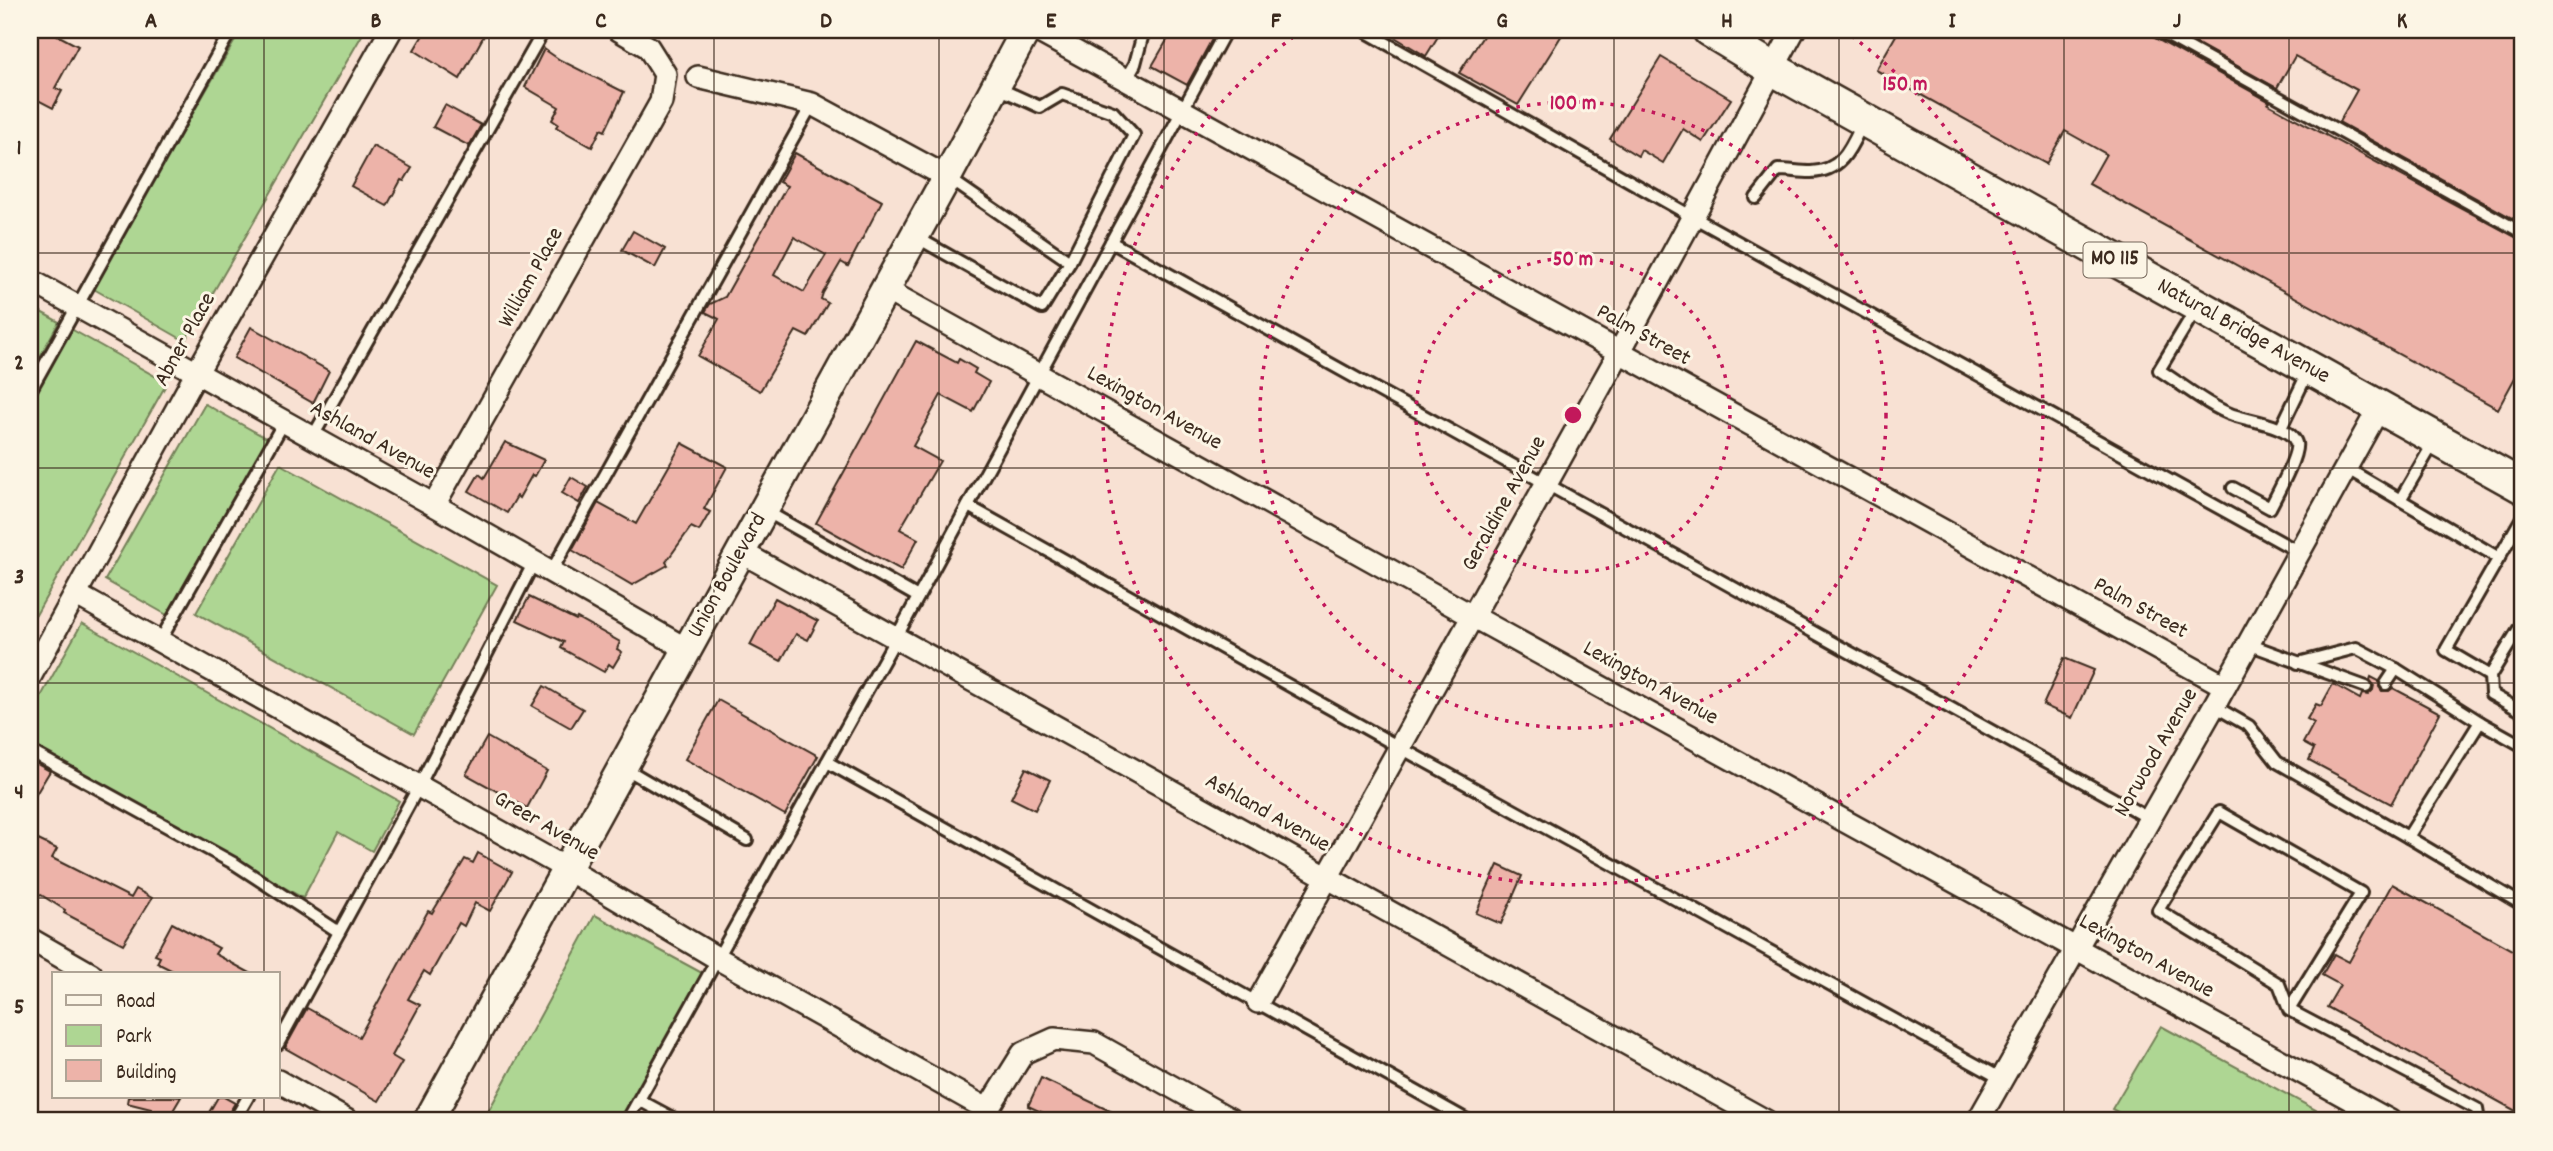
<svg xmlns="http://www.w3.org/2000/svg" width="2553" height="1151" viewBox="0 0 2553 1151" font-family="Dekko,sans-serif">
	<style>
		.green { fill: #aed693; stroke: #748058; stroke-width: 2 }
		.building { fill: #edb3a9; stroke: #3b2a1e; stroke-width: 2; fill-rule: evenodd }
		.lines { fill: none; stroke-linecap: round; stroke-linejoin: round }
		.lane-casing { stroke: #3b2a1e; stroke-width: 16 }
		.street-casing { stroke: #3b2a1e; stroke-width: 26 }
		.secondary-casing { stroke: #3b2a1e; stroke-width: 33 }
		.primary-casing { stroke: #3b2a1e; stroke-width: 37 }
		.lane { stroke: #fcf5e5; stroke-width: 10 }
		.street { stroke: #fcf5e5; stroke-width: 21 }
		.secondary { stroke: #fcf5e5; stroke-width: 28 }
		.primary { stroke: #fcf5e5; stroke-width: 32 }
		.grid { fill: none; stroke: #3b2a1e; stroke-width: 2; stroke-opacity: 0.55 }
		.ring { fill: none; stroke: #c2185b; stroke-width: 3.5; stroke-dasharray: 3.5 7 }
		.labels { text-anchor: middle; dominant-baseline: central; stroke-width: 6; stroke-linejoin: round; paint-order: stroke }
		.shield { fill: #fcf5e5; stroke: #75675a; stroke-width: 2 }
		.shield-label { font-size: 21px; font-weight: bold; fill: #3b2a1e }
		.street-label { font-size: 23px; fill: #3b2a1e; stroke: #fcf5e5 }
		.centre { fill: #c2185b; stroke: #fcf5e5; stroke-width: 3.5 }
		.ring-label { font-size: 21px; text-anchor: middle; font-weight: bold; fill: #c2185b; stroke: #fcf5e5; stroke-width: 6; stroke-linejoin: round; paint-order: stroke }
		.neatline { fill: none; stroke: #3b2a1e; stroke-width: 2.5 }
		.grid-label { font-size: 23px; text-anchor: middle; font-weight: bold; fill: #3b2a1e }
	</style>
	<rect width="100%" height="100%" fill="#f8e1d3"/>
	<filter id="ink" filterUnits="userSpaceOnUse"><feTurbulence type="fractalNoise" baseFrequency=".0143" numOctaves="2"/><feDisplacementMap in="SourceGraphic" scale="14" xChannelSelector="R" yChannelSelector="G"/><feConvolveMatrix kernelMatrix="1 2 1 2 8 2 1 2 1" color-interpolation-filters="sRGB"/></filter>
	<g filter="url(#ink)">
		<g class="green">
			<path d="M241,30h124l-180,311 -93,-53z"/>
			<path d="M30,306l29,16 -29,53z"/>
			<path d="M71,329l96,54 -131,232 -6,-3v-211z"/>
			<path d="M205,404l63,35 -101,176 -62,-35z"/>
			<path d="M280,464l217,121 -83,149 -218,-121z"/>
			<path d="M82,623l317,178 -27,50 -34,-19 -35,66 -273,-154v-28z"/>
			<path d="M595,915l107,58 -81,148h-138z"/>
			<path d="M2161,1026l175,95h-202l-22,-12z"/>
		</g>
		<g class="building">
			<path d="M30,30h18l30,16 -23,42 7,3 -9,17 -23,-12z"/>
			<path d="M426,30h61l-27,49 -46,-29z"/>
			<path d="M1173,30h44l-30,55 -35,-19z"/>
			<path d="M1383,30h59l-16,26z"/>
			<path d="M1487,30h78l-47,75 -59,-32z"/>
			<path d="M1899,30h250l4,7 117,65 -2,2 255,137v122l-25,46 -409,-225 17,-30 -41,-23 -19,33 -170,-94z"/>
			<path d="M2173,30h338l12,6v188l-184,-102 18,-32 -62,-34 -18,32z"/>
			<path d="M544,49l16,11 64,32 -19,39 -4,-2 -9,18 -36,-20 2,-3 -6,-4 7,-13 -34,-20z"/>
			<path d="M1661,57l70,42 -28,43 -20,-13 -20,34 -22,-13 -3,6 -28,-17z"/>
			<path d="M445,105l36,20 -12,21 -36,-19z"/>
			<path d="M373,146l39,22 -8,13 -3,-1 -14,26 -36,-20z"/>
			<path d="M795,153l87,48 -34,65 -7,-4 -18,31 -2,6 7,4 -20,34 -12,-6 -36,60 -62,-35 21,-37 -14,-7 5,-8 15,-7 62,-111 -8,-4zM794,237l32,18 -22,37 -30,-17z"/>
			<path d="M633,231l32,18 -10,19 -33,-18z"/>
			<path d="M251,327l78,44 -16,32 -79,-45z"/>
			<path d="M916,341l41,22 2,-4 17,10 -2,4 15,9 -16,30 -32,-17 -28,51 27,15 -40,68 18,10 -17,31 -85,-47z"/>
			<path d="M505,442l39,18 -9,16 -3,-1 -13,23 -2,-2 -10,17 -38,-22 10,-17 5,4z"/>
			<path d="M682,443l45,24 -23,42 6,3 -11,19 -8,-4 -25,35 2,3 -36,20 -60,-35 26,-47 38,21z"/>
			<path d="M571,477l17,10 -9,16 -17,-10z"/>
			<path d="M529,597l47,23 1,-2 43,24 -3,7 5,3 -9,15 -4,-3 -5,8 -43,-24 3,-6 -47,-22z"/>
			<path d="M775,598l43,23 -10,19 -12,-6 -15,27 -31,-16z"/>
			<path d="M2064,658l30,12 -22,48 -29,-13z"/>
			<path d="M2371,677l8,4v6l3,4h7l4,-3 47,25 -49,91 -82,-44 5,-11 -11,-6 11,-20 -7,-4 9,-15 5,2 12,-22 27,15 2,-5 6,1 5,-5 1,-5 -4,-5z"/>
			<path d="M544,686l39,23 -12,19 -39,-22z"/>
			<path d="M718,700l100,56 -33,59 -100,-56z"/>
			<path d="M487,737l60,34 -20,37 -61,-34z"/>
			<path d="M30,760l20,11 -20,33z"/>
			<path d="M1026,768l24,12 -15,30 -24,-12z"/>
			<path d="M30,836l27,13 -5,9 79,40 5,-9 16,9 -29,46 -59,-31 1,-3 -35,-22z"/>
			<path d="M478,853l34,19 -22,39 -15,-8 -11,23 -5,-3 -29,52 -6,-4 -16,28 12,6 -28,51 10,6 -23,39 -94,-53 22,-40 52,29 69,-126 4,2 33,-54 8,4z"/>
			<path d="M1498,865l24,11 -21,48 -25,-11z"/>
			<path d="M2392,884l131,72v159l-196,-108 13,-22 -18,-10 12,-21 15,8z"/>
			<path d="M172,923l47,25 -4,6 37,20h-73l-22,-11 3,-6 -5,-2z"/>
			<path d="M1041,1078l90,43h-70l-33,-15z"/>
			<path d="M128,1097h53l-10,17 -2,-1 -4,6 -15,-7 1,-3 -24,-6z"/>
			<path d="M218,1097h6l11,6 -11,18h-20z"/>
		</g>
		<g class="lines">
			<g class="lane-casing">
				<g id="lane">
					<path d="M1363,30l330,187 606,335"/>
					<path d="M2157,30l366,203"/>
					<path d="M1126,80l9,-16 9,-34"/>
					<path d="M998,88l42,19 22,-13 51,18 21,23 -64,127"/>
					<path d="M1756,198l22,-28c11,0 22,2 33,2 32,-1 40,-25 52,-50"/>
					<path d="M916,237l126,71 28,-46 -123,-85"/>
					<path d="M1111,242l1039,577"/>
					<path d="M2196,309l-37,61c21,13 52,38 74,45 16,6 58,10 63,28 3,12 -19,51 -26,65l-37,-20"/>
					<path d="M30,391l201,-361"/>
					<path d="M2281,428l27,-56"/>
					<path d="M312,438l232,-408"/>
					<path d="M2346,468l153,90"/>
					<path d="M2400,500l34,-58"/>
					<path d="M968,506l431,241 603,332"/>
					<path d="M764,510l154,87"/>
					<path d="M2523,516l-77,134 44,26 33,-54"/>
					<path d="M551,572l261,-468"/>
					<path d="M160,641l124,-219"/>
					<path d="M2248,644l118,43"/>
					<path d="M2490,676l1,18 32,18"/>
					<path d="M2386,684l10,-15"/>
					<path d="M2214,706l35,20 28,36 131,75 72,-115 -84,-53 -40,-21 -58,15"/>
					<path d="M2480,722l43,24"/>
					<path d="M30,751l205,113 104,68"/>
					<path d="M827,762l642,359"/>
					<path d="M623,767l124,73"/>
					<path d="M2408,837l115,68"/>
					<path d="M2289,1010l72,-117 -142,-81 -61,98 121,74 10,26 188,99 2,12"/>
					<path d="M278,1044l141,-258 115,-224"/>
					<path d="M639,1100l39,21"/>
					<path d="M234,1121l14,-24"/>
					<path d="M627,1121l269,-483 330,-608"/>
				</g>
			</g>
			<g class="street-casing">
				<g id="street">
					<path d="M1036,30l1189,656"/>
					<path d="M698,77l114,27 135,73"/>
					<path d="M30,280l404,225 254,145"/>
					<path d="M886,290l586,326 918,505"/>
					<path d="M434,505l227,-403 4,-28 -17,-27 -29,-17"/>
					<path d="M741,552l1025,569"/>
					<path d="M77,595l490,274 150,89 270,151"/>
					<path d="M30,677l166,-303 195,-344"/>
					<path d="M30,939l61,35"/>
					<path d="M1258,1002l361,-649 175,-323"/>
					<path d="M278,1081l70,40"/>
					<path d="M981,1120l42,-67 31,-14 40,4 139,78"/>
					<path d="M1978,1121l236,-415 165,-298"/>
				</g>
			</g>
			<g class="secondary-casing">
				<path id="secondary" d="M428,1121l519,-944 79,-147"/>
			</g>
			<g class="primary-casing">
				<path id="primary" d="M1709,30l64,39 750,418"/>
			</g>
			<use href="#lane" class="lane"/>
			<use href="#street" class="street"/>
			<use href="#secondary" class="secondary"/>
			<use href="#primary" class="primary"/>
		</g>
	</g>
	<path class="grid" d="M264,30v944M489,30v1091M714,30v1091M939,30v1091M1164,30v1091M1389,30v1091M1614,30v1091M1839,30v1091M2064,30v1091M2289,30v1091M30,253h2493M30,468h2493M30,683h2493M30,898h2493M264,1097v24"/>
	<g class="ring">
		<circle cx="1573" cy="415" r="157"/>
		<circle cx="1573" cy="415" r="313"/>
		<path d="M1843 30A470 470 0 1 1 1303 30"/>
	</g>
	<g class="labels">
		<rect class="shield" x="2083.5" y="242.5" width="63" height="35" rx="5"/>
		<g class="shield-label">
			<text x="2115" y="260">MO 115</text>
		</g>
		<g class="street-label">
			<text transform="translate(532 278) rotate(-61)">William Place</text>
			<text transform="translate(2243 332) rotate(29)">Natural Bridge Avenue</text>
			<text transform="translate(1643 336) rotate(29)">Palm Street</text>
			<text transform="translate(186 340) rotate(-61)">Abner Place</text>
			<text transform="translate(1154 409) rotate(29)">Lexington Avenue</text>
			<text transform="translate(372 441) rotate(29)">Ashland Avenue</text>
			<text transform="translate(1505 504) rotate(-61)">Geraldine Avenue</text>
			<text transform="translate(728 576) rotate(-61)">Union Boulevard</text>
			<text transform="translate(2140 609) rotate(29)">Palm Street</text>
			<text transform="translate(1650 684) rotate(29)">Lexington Avenue</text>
			<text transform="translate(2157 753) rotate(-60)">Norwood Avenue</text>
			<text transform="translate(1267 814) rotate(29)">Ashland Avenue</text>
			<text transform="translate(546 827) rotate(30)">Greer Avenue</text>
			<text transform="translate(2146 957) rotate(29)">Lexington Avenue</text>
		</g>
	</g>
	<circle cx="1573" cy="415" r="10" class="centre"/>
	<g class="ring-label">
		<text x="1905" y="90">150 m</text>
		<text x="1573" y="109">100 m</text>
		<text x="1573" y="265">50 m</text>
	</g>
	<rect width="2553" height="1151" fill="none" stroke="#fcf5e5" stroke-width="77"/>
	<rect x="52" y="972" width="228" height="126" fill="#fcf5e5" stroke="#afa495" stroke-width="2"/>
	<rect x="66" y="995" width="35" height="10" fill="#fcf5e5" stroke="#afa495" stroke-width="2"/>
	<text x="116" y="1007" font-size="21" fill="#3b2a1e">Road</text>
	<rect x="66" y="1025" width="35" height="21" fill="#aed693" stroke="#afa495" stroke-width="2"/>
	<text x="116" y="1042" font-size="21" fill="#3b2a1e">Park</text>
	<rect x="66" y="1060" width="35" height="21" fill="#edb3a9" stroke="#afa495" stroke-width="2"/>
	<text x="116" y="1078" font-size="21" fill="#3b2a1e">Building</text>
	<rect x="38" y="38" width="2476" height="1074" class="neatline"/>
	<g class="grid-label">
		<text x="151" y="27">A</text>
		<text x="376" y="27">B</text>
		<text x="601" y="27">C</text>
		<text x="826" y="27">D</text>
		<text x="1051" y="27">E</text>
		<text x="1276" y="27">F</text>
		<text x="1502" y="27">G</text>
		<text x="1727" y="27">H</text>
		<text x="1952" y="27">I</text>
		<text x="2177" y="27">J</text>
		<text x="2402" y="27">K</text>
		<text x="19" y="154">1</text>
		<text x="19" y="369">2</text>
		<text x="19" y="583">3</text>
		<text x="19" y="798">4</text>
		<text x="19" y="1013">5</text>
	</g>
</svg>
